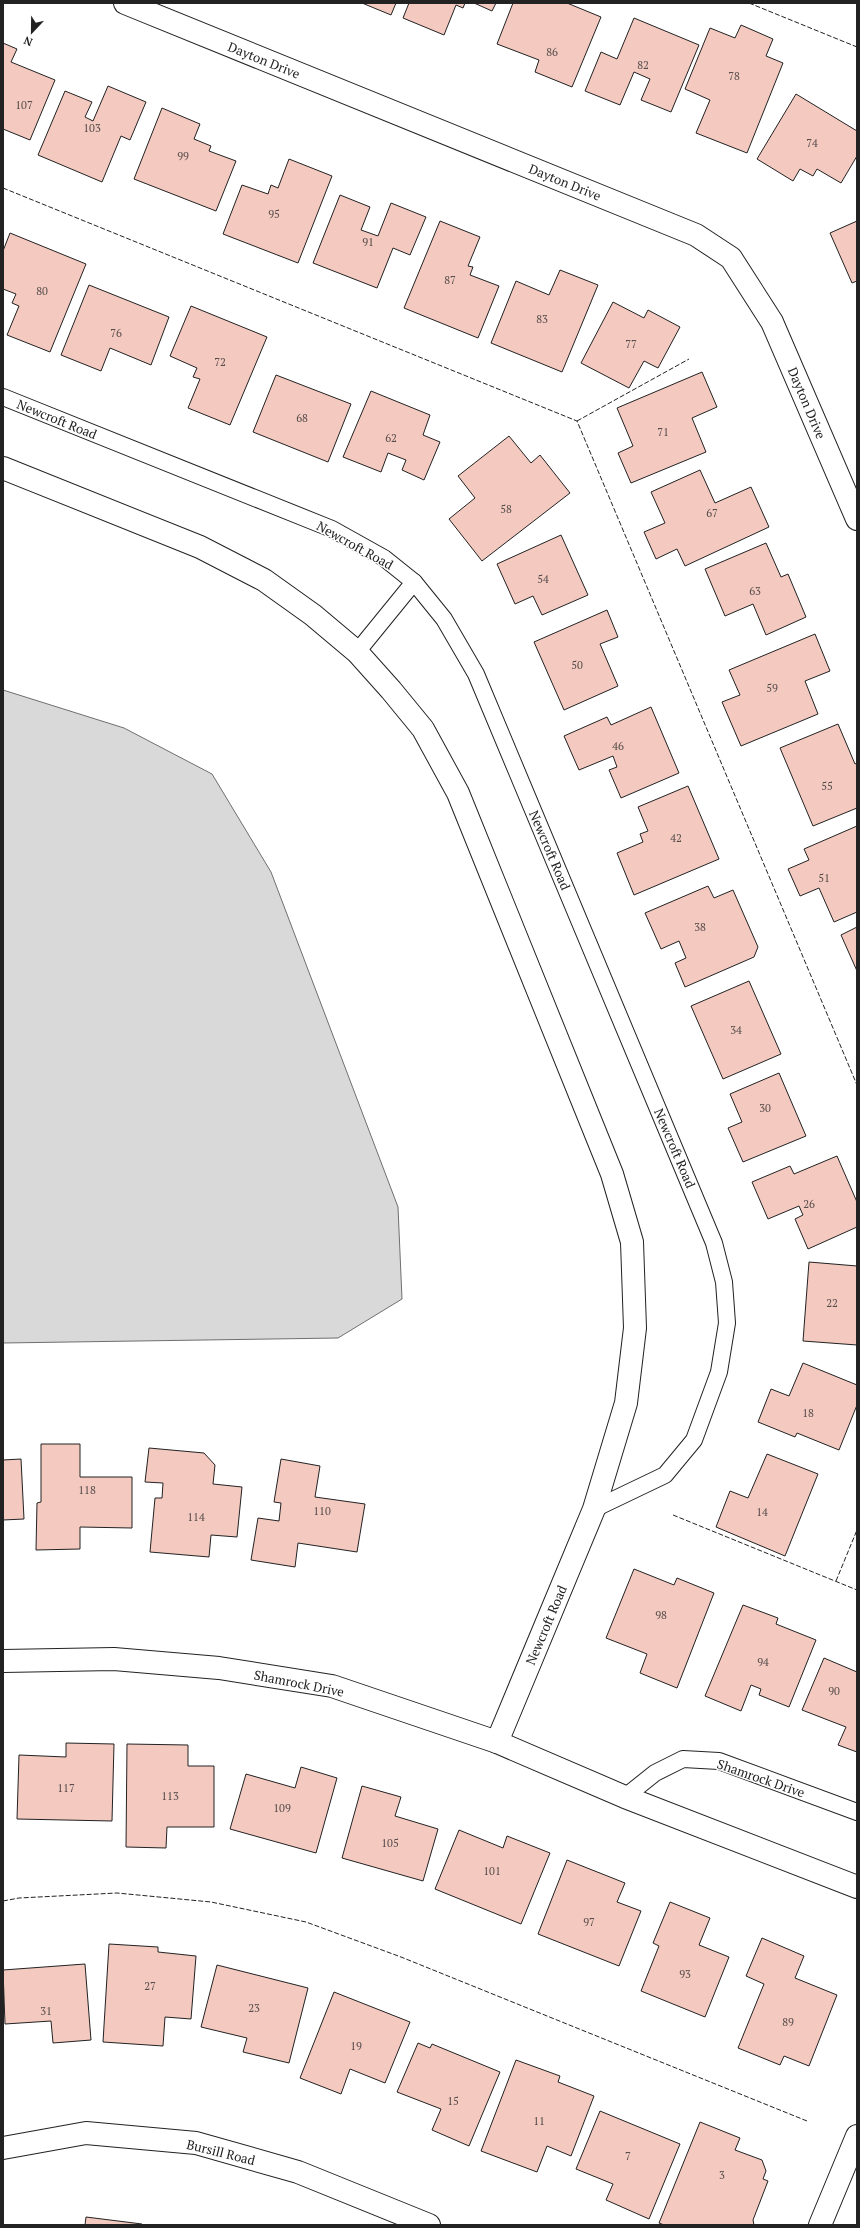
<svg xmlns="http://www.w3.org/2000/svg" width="860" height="2228" viewBox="0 0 860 2228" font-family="'PT Serif',serif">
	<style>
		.water { fill: #d9d9d9; stroke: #6f6f6f }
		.building { fill: #f3c9c0; stroke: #222 }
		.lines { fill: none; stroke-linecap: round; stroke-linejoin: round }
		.service-casing { stroke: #222; stroke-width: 18 }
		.minor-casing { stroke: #222; stroke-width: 24 }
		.service { stroke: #fff; stroke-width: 16 }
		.minor { stroke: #fff; stroke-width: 22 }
		.fence { stroke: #222; stroke-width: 1; stroke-dasharray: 5 2; stroke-linecap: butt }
		.labels { text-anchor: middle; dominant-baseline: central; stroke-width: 3; stroke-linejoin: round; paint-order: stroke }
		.number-label { font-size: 11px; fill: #564c4a }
		.street-label { font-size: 13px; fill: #222; stroke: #fff }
	</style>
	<rect width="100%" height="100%" fill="#fff"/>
	<path class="water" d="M3,690l121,38 88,46 59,98 127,335 4,92 -64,39 -335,5z"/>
	<g class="building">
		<path d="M362,3h34l-5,12z"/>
		<path d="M409,3h56l-2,5 -7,-3 -12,30 -41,-17z"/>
		<path d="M474,3h22l-4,8z"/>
		<path d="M513,3h54l34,14 -29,70 -37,-15 4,-12 -42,-16z"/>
		<path d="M634,18l65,27 -28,67 -30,-12 9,-21 -16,-7 -14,33 -35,-14 16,-39 16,7z"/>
		<path d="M741,25l32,14 -7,17 17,7 -36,90 -51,-20 14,-33 -25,-11 25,-61 25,10z"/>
		<path d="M3,43l14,6 -6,13 44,18 -25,60 -27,-11z"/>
		<path d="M108,86l38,16 -16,38 -9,-4 -19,46 -64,-27 27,-64 27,11 -7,15 8,4z"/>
		<path d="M796,94l61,37v25l-16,27 -24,-14 -4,7 -13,-7 -7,12 -36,-22z"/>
		<path d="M162,108l38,16 -6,15 17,7 -2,5 27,10 -20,50 -82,-32z"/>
		<path d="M289,159l43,17 -34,87 -75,-29 19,-49 26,9 3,-9 7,3z"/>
		<path d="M340,195l30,12 -9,23 17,6 13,-33 35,14 -16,38 -17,-7 -16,40 -64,-25z"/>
		<path d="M440,221l40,16 -12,29 5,1 -3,8 29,11 -21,52 -74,-30z"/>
		<path d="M857,221v60l-5,2 -22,-50z"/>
		<path d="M10,233l76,31 -36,88 -43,-17 12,-29 -7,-3 4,-9 -13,-5v-38z"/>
		<path d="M560,270l38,15 -36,87 -71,-29 25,-62 33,14z"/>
		<path d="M89,285l80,32 -18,48 -41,-17 -9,23 -40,-16z"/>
		<path d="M613,302l31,16 4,-8 32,17 -22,41 -14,-7 -15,27 -48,-25z"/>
		<path d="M191,306l76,31 -37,88 -42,-17 12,-29 -7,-2 4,-9 -27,-12z"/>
		<path d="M702,372l15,35 -25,11 14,34 -75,31 -13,-30 15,-7 -16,-38z"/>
		<path d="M276,375l75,29 -23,58 -75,-30z"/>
		<path d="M371,391l59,24 -7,20 17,7 -16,38 -22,-10 4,-10 -18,-7 -7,19 -38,-15z"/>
		<path d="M509,436l22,27 9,-8 30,38 -88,68 -33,-42 26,-21 -17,-22z"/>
		<path d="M700,470l15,33 36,-16 18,40 -84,39 -8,-17 -21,10 -12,-27 21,-9 -14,-31z"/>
		<path d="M561,535l27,60 -46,20 -9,-19 -18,8 -18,-40z"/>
		<path d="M766,543l15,34 7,-3 18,43 -40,18 -13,-31 -28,12 -20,-47z"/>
		<path d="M607,610l11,27 -18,7 18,42 -54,24 -30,-68z"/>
		<path d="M815,634l15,37 -25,10 13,33 -77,32 -19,-44 18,-7 -11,-25z"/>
		<path d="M651,707l28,66 -58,25 -12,-28 8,-3 -4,-11 -34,14 -15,-34 43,-19 4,8z"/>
		<path d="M838,724l17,40 2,-1v45l-44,18 -33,-78z"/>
		<path d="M688,786l31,73 -85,36 -17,-42 26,-11 -3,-8 8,-3 -10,-24z"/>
		<path d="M857,826v86l-23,10 -15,-34 -19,8 -12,-27 21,-9 -5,-11z"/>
		<path d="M708,886l6,12 19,-8 25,57 -4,10 -69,30 -10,-24 11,-5 -7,-17 -18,8 -16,-36z"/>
		<path d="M857,927v44l-16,-36z"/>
		<path d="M749,981l32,73 -58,25 -32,-73z"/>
		<path d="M779,1073l27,63 -63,26 -15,-34 14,-6 -12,-28z"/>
		<path d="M837,1156l20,46v25l-49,22 -13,-30 8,-4 -4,-9 -31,13 -16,-37 38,-16 4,8z"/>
		<path d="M809,1262l48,4v79l-54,-4z"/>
		<path d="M803,1363l54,22v20l-18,45 -42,-17 -2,4 -37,-15 13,-33 18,7z"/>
		<path d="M41,1444h39v33h52v51l-52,-1v22l-44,1 1,-47 4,-1z"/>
		<path d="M149,1448l55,5 11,12 -2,19 29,3 -5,50 -26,-2 -2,22 -59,-5 5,-54h7l1,-15 -18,-1z"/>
		<path d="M767,1454l51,20 -33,82 -69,-29 14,-36 18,7z"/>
		<path d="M21,1459l3,60 -21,1v-60z"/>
		<path d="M281,1459l39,7 -5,31 50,7 -8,48 -59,-9 -3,24 -44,-7 7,-42 21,3 2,-18 -7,-1z"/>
		<path d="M634,1569l40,16 3,-7 37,15 -37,95 -37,-15 7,-19 -41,-16z"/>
		<path d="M743,1605l35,13 -2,6 40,16 -27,67 -30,-12 2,-6 -10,-4 -10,26 -36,-15z"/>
		<path d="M824,1658l33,14v80l-19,-7 8,-18 -44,-17z"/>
		<path d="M66,1743l48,1 -2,77 -95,-2 2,-64 47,2z"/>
		<path d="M127,1744l61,1v21h26v61h-47l-1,21 -40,-1z"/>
		<path d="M301,1767l36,11 -21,75 -86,-24 16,-55 49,14z"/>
		<path d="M362,1786l39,11 -6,19 43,13 -15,52 -81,-23z"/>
		<path d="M459,1830l44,18 4,-12 43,17 -29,71 -86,-35z"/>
		<path d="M567,1860l58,23 -8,19 24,9 -22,55 -81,-32z"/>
		<path d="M670,1902l40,16 -11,27 30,12 -24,60 -64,-26 18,-45 -6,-3z"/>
		<path d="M762,1938l42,18 -9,22 42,17 -28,71 -25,-10 -4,9 -42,-17 26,-64 -18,-8z"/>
		<path d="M109,1944l49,3v5l38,4 -5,63 -26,-2 -2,29 -60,-4z"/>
		<path d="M85,1964l6,76 -38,3 -2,-22 -46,3 -2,-54z"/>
		<path d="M217,1965l91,23 -19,75 -46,-11 4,-14 -46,-11z"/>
		<path d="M334,1992l76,30 -25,61 -35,-14 -9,25 -41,-16z"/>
		<path d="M418,2043l12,5 2,-4 68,28 -31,74 -37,-16 9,-21 -44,-17z"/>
		<path d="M516,2060l44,16 -2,6 36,14 -23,60 -24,-10 -10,26 -56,-21z"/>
		<path d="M600,2111l80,33 -31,75 -43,-19 7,-16 -37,-15z"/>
		<path d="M700,2122l40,16 -5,12 27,10 4,11 -3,8 5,2 -15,39 1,5h-90l-5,-2z"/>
		<path d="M86,2217l56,7v1h-57z"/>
	</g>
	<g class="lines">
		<g class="service-casing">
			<g id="service">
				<path d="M3,397l329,132 52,29 30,24 30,37 32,55 238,569 10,39 3,41 -8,49 -25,68 -29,35 -71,34"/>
				<path d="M357,652l57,-70"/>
				<path d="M625,1797l30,-24 28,-14 36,2 138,51"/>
			</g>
		</g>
		<g class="minor-casing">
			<g id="minor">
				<path d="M125,3l571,232 35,23 41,64 85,197"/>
				<path d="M3,468l197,79 64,33 49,35 44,37 34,38 32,39 35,64 154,381 20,68 3,86 -9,75 -32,106 -97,233"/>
				<path d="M3,1661l111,-2 105,9 113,18 165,56 128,55 232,90"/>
				<path d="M3,2148l83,-15 110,10 102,29 131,53"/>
				<path d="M820,2225l37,-89"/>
			</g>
		</g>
		<use href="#service" class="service"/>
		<use href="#minor" class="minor"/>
		<g class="fence">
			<path d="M749,3l108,44"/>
			<path d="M3,188l574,233 280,664"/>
			<path d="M577,421l112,-62"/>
			<path d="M673,1515l184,75"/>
			<path d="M836,1581l21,-51"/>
			<path d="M3,1901l16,-3 98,-5 94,9 95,20 95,35 406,164"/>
		</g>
	</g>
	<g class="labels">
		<g class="number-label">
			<text x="552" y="52">86</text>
			<text x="643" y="65">82</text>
			<text x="734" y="76">78</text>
			<text x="24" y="105">107</text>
			<text x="92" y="128">103</text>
			<text x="812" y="143">74</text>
			<text x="183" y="156">99</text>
			<text x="274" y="214">95</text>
			<text x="368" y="242">91</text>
			<text x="450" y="280">87</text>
			<text x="42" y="291">80</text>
			<text x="542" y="319">83</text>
			<text x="116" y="333">76</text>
			<text x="631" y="344">77</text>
			<text x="220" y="362">72</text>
			<text x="302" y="418">68</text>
			<text x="663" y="432">71</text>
			<text x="391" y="438">62</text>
			<text x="506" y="509">58</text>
			<text x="712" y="513">67</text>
			<text x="543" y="579">54</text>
			<text x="755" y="591">63</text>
			<text x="577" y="665">50</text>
			<text x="772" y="688">59</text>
			<text x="618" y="746">46</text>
			<text x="827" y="786">55</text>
			<text x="676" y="838">42</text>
			<text x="824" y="878">51</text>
			<text x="700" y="927">38</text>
			<text x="736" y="1030">34</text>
			<text x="765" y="1108">30</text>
			<text x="809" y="1204">26</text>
			<text x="832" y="1303">22</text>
			<text x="808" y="1413">18</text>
			<text x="87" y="1490">118</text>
			<text x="322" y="1511">110</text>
			<text x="762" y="1512">14</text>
			<text x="196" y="1517">114</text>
			<text x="661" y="1615">98</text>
			<text x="763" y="1662">94</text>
			<text x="834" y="1691">90</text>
			<text x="66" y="1788">117</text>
			<text x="170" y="1796">113</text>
			<text x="282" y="1808">109</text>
			<text x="390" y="1843">105</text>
			<text x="492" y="1871">101</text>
			<text x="589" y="1922">97</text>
			<text x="685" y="1974">93</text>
			<text x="150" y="1986">27</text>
			<text x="254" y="2008">23</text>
			<text x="46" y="2011">31</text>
			<text x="788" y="2022">89</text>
			<text x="356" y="2046">19</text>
			<text x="453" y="2101">15</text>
			<text x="539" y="2121">11</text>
			<text x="628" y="2156">7</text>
			<text x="722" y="2175">3</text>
		</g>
		<g class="street-label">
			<text transform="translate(264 60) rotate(22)">Dayton Drive</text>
			<text transform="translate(565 182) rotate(22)">Dayton Drive</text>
			<text transform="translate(807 403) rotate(67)">Dayton Drive</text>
			<text transform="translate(57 419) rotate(22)">Newcroft Road</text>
			<text transform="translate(355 545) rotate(29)">Newcroft Road</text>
			<text transform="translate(550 850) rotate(67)">Newcroft Road</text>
			<text transform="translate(675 1148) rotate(67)">Newcroft Road</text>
			<text transform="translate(546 1625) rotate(-67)">Newcroft Road</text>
			<text transform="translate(299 1683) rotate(11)">Shamrock Drive</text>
			<text transform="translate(761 1778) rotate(19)">Shamrock Drive</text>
			<text transform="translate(221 2152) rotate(14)">Bursill Road</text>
		</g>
	</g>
	<rect width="860" height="2228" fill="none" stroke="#222222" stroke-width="8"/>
	<g transform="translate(32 32) rotate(202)" stroke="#ffffff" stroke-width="3" paint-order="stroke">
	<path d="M0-3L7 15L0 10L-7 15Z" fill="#222222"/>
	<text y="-6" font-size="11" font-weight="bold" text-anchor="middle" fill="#222222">N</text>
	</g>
</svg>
